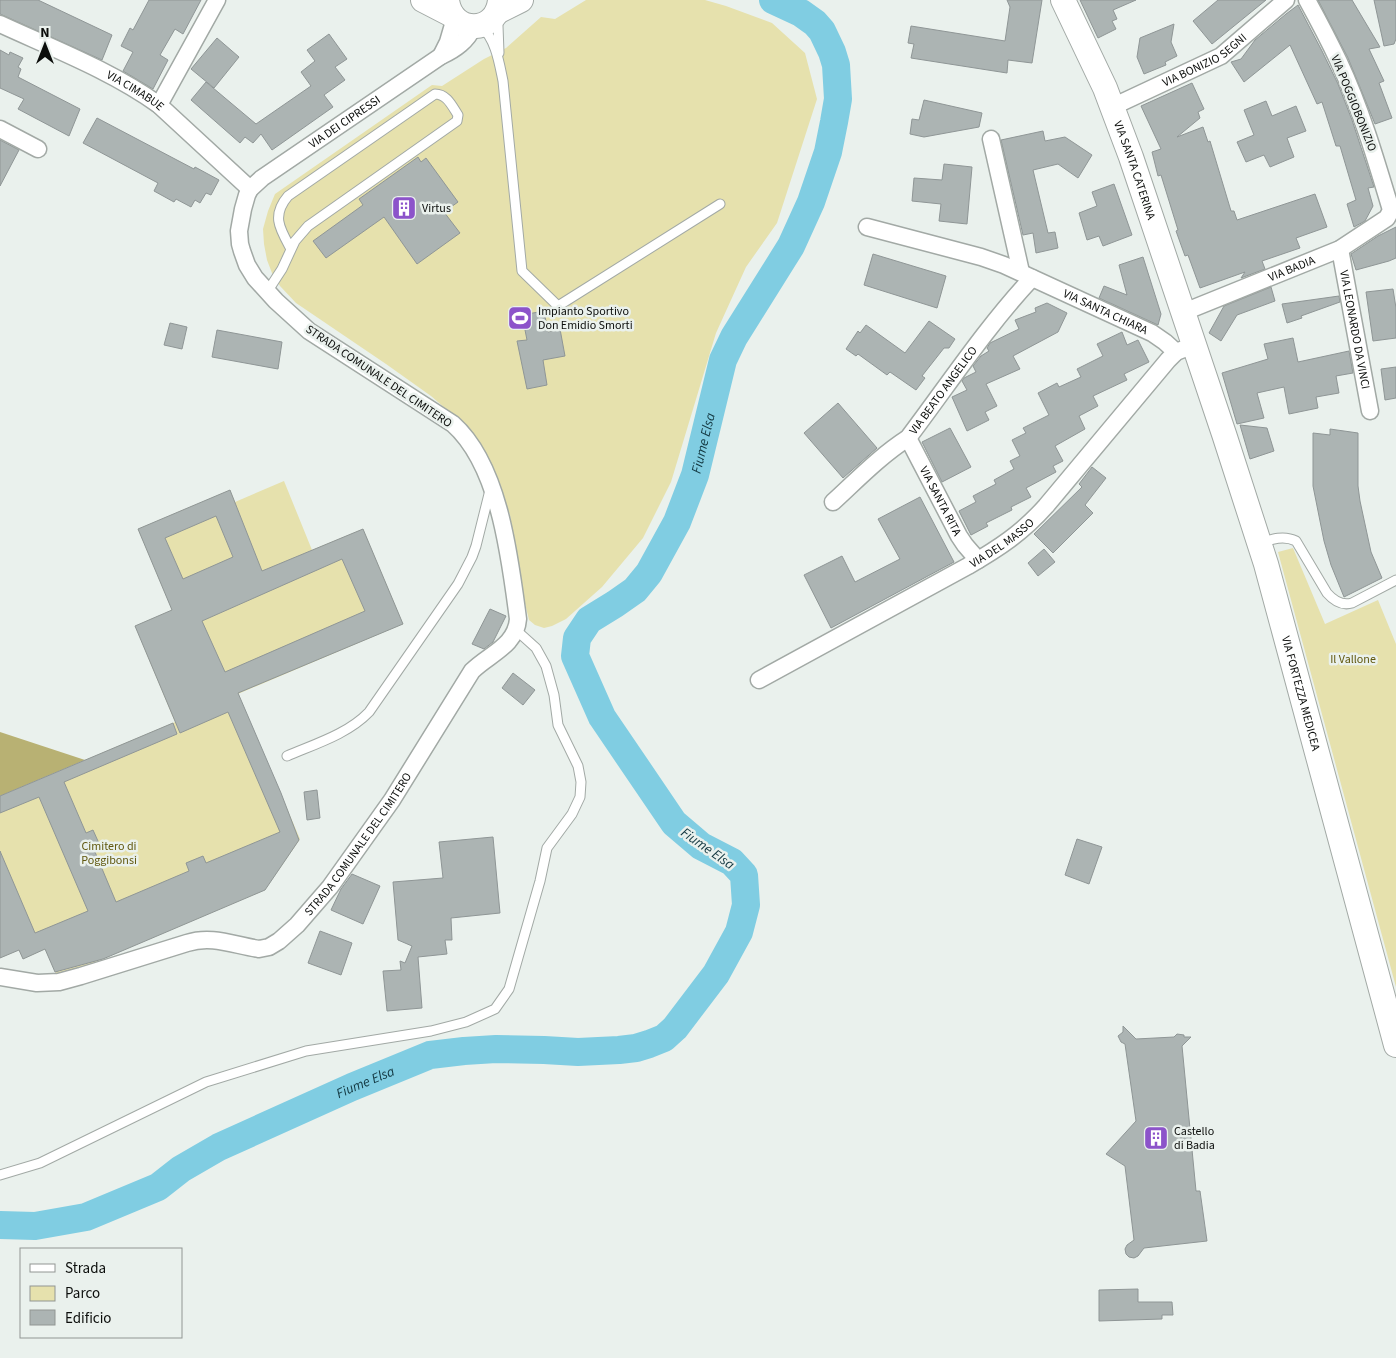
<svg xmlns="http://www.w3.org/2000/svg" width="1396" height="1358" viewBox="0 0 1396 1358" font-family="'Source Sans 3',sans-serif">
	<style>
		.green { fill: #e6e1ad }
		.forest { fill: #b8b173 }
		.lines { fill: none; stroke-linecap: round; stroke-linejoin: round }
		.river { stroke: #80cde2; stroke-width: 28 }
		.building { fill: #acb4b3; stroke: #8f9696; fill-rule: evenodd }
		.service-casing { stroke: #a2a9a5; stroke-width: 11 }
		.minor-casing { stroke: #a2a9a5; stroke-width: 19 }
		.secondary-casing { stroke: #a2a9a5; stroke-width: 26 }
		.service { stroke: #fff; stroke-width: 9 }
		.minor { stroke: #fff; stroke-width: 16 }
		.secondary { stroke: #fff; stroke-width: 24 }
		.labels { text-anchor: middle; stroke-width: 5; stroke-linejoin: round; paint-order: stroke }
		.street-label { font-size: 12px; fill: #0c0e0c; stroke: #eaf1ed }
		.poi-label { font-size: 12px; fill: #0c0e0c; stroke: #eaf1ed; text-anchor: start }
		.park-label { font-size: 12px; fill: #61580f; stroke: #eaf1ed }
		.water-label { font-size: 14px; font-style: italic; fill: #123740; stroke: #eaf1ed }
	</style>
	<rect width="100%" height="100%" fill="#eaf1ed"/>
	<!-- green -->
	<g class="green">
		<path d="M586,0H705L726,6L772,23L805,53L817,99L777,223L746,267L716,333L671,482L643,538L602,587L566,619L552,626L544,628L535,625L529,620L521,587L510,515L487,455L479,441L467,427L431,396L386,364L296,303L280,286L272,273L267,260L264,244L263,229L268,211L275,194L432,85L442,86L484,59L506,48L541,17L555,19Z"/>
		<path d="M284,481L312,550L363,529L403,624L238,694L300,839L265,890L58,978L45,949L23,959L19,950L0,958V796L175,722L135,626L172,610L138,529L230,490L235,502Z"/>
		<path d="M1293,548L1325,624L1378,600L1396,644V987L1278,552Z"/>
	</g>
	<!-- forest -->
	<path class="forest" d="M0,732L85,760L0,796Z"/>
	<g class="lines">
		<!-- river -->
		<path class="river" id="s1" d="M0,1225L35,1226L86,1217L158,1187L181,1169L219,1147L352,1087L430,1055L464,1051L496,1049L544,1050L578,1052L619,1050L636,1048L649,1044L664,1038L675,1028L716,974L739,932L746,905L744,875L732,862L701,846L674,823L602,717L575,656L577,638L589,620L615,604L635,590L649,573L677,522L695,475L723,360L734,337L791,246L811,202L828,152L834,122L838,99L836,65L832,52L822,31L815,23L801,13L773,0"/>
	</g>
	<!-- building -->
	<g class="building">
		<path d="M0,0H38L112,35L102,60L0,14Z"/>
		<path d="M149,0H201L183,34L175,29L160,55L168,60L153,89L123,71L133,52L121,46L130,28L133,30Z"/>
		<path d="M1007,0H1042L1032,63L1008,60L1007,73L911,58L914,44L908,43L911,26L1005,41L1010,7Z"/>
		<path d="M1080,0H1136L1113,10L1117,19L1112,21L1116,29L1098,38Z"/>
		<path d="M1218,0H1266L1212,44L1193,21Z"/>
		<path d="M1318,0H1352L1380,47L1369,49L1384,81L1379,83L1392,118L1375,124L1348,58Z"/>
		<path d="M1374,0H1396V39L1394,44L1384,46Z"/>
		<path d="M1298,5L1322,51L1338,84L1352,120L1374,187L1368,188L1373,206L1365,221L1354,227L1347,204L1356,200L1340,146H1336L1322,102L1317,104L1290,45L1244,82L1231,62L1241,59L1255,40L1286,14Z"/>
		<path d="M1174,24L1171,42L1177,56L1165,62L1166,65L1144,74L1137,57L1140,38Z"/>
		<path d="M329,34L347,59L335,67L345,80L324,95L333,107L272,150L261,134L253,143L245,137L240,143L191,100L206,82L256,124L311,86L301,72L315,61L307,50Z"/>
		<path d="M217,38L239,57L214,88L191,69Z"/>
		<path d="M0,50L9,55L10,52L23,58L18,67L21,69L18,77L80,109L69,136L18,109L24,99L0,88Z"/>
		<path d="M1192,83L1204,109L1198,112L1200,118L1177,137L1203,127L1208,142L1210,141L1231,211H1234L1237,220L1315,194L1327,227L1296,238L1300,248L1262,261L1265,269L1241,278L1245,272L1200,288L1188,255L1185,256L1176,231L1178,230L1161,175L1158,176L1152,152L1161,149L1141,106Z"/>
		<path d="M924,100L982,113L979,127L924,137L910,134L912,119L919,120Z"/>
		<path d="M1266,101L1272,116L1296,106L1306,131L1287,138L1294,157L1270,167L1264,155L1246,162L1237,142L1254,135L1244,110Z"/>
		<path d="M97,118L194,169L195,167L219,180L211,195L206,193L200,203L195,200L191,207L176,199L174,202L154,191L158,183L83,143Z"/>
		<path d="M1043,131L1045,141L1065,137L1092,155L1078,178L1058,164L1033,170L1048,233L1055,232L1058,248L1036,253L1033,233L1023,235L1001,140Z"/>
		<path d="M0,140L19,150L0,186Z"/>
		<path d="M418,157L421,162L426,158L458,202L444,212L460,233L417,264L384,217L326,258L313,241L363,205L359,199Z"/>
		<path d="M944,164L972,167L967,224L939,221L941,204L912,201L914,178L942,180Z"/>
		<path d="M1114,184L1132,235L1103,246L1099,236L1087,240L1079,213L1097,206L1092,192Z"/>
		<path d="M1396,227V258L1389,261L1356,270L1351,254L1378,236Z"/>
		<path d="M873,254L946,276L937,308L864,285Z"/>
		<path d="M1143,257L1161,314L1158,325L1099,298L1104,286L1127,295L1119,265Z"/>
		<path d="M1271,287L1275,301L1237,315L1221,341L1209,333L1224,306Z"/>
		<path d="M1393,289L1396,308V338L1373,341L1366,292Z"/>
		<path d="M1339,296L1340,302L1301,316L1302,318L1287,323L1282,304Z"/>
		<path d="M1047,303L1067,313L1058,332L1013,356L1020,369L986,384L997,406L985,412L989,420L967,431L952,397L967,390L962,381L964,378L976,372L973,366L981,356L989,351L987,348L990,343L1019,329L1015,320L1036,312L1035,308Z"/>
		<path d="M544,311L548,332L560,329L565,356L543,360L547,385L527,389L517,341L527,340L522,315Z"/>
		<path d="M929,321L955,339L949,348H944L922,376L925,378L916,390L890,372L887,375L858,354L856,356L846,349L858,331L860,333L866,325L905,353Z"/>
		<path d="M170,323L187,327L182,349L164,345Z"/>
		<path d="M217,330L282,342L278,369L212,357Z"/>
		<path d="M1122,332L1127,345L1138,340L1149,362L1124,374L1127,380L1093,396L1098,406L1079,416L1085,429L1055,446L1063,461L1053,466L1056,472L1026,488L1031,497L1011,507L1012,510L986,523L988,526L971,535L959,511L976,502L973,496L996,484L994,480L1014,469L1010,461L1020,456L1012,440L1026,433L1023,428L1049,415L1038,393L1057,383L1059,387L1081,377L1077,369L1103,356L1097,344Z"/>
		<path d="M1293,338L1298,362L1349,351L1353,373L1336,376L1339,393L1316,397L1318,408L1289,414L1284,387L1257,393L1264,418L1237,424L1222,373L1268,359L1264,344Z"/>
		<path d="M1396,367V398L1385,400L1381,369Z"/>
		<path d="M838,403L877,448L843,478L804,433Z"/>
		<path d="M1240,425L1267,428L1274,451L1250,459Z"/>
		<path d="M950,428L971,467L942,482L922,442Z"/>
		<path d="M1330,429L1358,433V486L1360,501L1371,552L1382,578L1344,597L1331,565L1324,541L1313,486V433L1330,435Z"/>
		<path d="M1092,467L1106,478L1085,505L1093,513L1053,553L1034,534L1082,487L1079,484Z"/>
		<path d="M230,490L262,571L363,529L403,624L238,693L281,793L299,840L265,890L103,959L55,972L45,949L23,959L19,950L0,958V851L35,933L88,911L39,797L0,813V796L173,723L177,734L64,782L86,833L93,830L102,850L95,852L116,902L189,871L186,863L203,856L206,863L280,832L228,712L180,733L135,626L172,610L138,529ZM216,516L233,557L183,579L165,538ZM342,559L365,611L225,672L202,621Z"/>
		<path d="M920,497L954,562L831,628L804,575L842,556L855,582L900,559L878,519Z"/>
		<path d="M1044,549L1055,562L1038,576L1028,563Z"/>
		<path d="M490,609L506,616L493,642L484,649L472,644Z"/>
		<path d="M513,673L535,690L523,705L502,688Z"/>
		<path d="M317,790L320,818L307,820L304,792Z"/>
		<path d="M493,837L500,913L451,918L452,940H445L447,954L418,957L422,1008L387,1011L383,971L401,970L400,961L405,963L412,946L398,940L393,882L443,878L439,842Z"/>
		<path d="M1077,839L1102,847L1089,884L1065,875Z"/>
		<path d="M352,874L380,886L363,924L331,910L341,889Z"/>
		<path d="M320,931L352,943L341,975L308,963Z"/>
		<path d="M1123,1026L1136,1039L1174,1037L1177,1034L1184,1035V1037H1191L1182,1046L1196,1191H1200L1207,1241L1144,1248L1138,1256L1134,1258L1129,1257L1126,1254L1125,1249L1127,1245L1134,1240L1125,1166L1106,1154L1136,1121L1125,1044L1121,1042L1118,1036L1123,1032Z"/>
		<path d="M1138,1289V1302H1172L1173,1315H1162V1319L1099,1321V1290Z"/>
	</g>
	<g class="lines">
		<defs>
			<g id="service">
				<path d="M495,19L498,26L499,53"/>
				<path d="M481,26C496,40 499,62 503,81L522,271L558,306L720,204"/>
				<path d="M267,292L282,269L295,241L308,226L457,121L458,115C452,106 447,94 435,94L288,196C271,216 280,229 291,249"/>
				<path d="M1260,543C1272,539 1284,535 1296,541L1327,593C1334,601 1342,606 1352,603L1396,580"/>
				<path d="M287,756C315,744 348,734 369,712L458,584L472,557L476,546L490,490"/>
				<path d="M0,1175L40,1163L206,1082L306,1051L431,1031L466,1022L495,1009L509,989L540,881L547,848L572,814L580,797L581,782L578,766L558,725L554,695L546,666L536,648L516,630"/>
			</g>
			<g id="minor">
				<path id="s2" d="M0,24C52,48 112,71 159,105L250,189"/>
				<path d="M441,56L448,42L455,18"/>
				<path d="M159,105L217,0"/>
				<path id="s3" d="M1112,107L1221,56L1286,0"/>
				<path d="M0,129L38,149"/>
				<path d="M991,139L1021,272"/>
				<path id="s4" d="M867,227L981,257L1004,265L1152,333L1165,342L1176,352"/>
				<path id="s5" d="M1340,249L1370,411"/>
				<path id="s6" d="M1184,312L1340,249L1387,218L1391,210C1376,160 1361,109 1339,62C1329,41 1318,20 1307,0"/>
				<path id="s7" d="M908,438L959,536L965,545L978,560"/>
				<path id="s8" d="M833,502C857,480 880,456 908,438C948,385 987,326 1032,278"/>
				<path id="s9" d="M759,680L968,566C999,548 1022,533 1046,506L1168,360L1176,352L1194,345"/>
				<path id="s10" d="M0,977L37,983L59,982L81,976L187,943C212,935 233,945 259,949L269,947L279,941L297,925L330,887L392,800L472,671C489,654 516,646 518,619C510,559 500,466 453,424L309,331L276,301L255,278L247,265L242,251L240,244L239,231L243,209L247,195L250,189L262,178L441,56C456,49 467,41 474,26"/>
			</g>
			<g id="secondary">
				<path d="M423,0L452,15"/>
				<path d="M447,0C451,35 497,35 500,0"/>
				<path id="s11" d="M1063,0L1105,88L1131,157L1224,434L1266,564L1396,1045"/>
				<path d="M497,12L521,0"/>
			</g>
		</defs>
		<!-- service casing -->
		<use href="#service" class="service-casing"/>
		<!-- minor casing -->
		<use href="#minor" class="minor-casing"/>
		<!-- secondary casing -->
		<use href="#secondary" class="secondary-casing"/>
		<!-- service -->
		<use href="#service" class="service"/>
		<!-- minor -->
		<use href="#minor" class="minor"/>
		<!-- secondary -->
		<use href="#secondary" class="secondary"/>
	</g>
	<!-- icons -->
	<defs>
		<symbol id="building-square" viewBox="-11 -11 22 22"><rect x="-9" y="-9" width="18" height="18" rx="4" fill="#8c53ca" stroke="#eaf1ed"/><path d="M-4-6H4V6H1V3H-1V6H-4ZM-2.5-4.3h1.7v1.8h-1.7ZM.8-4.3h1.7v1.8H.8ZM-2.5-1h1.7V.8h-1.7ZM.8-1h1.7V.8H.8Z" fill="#fff"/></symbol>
		<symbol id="stadium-square" viewBox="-11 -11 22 22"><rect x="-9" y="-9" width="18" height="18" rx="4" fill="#8c53ca" stroke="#eaf1ed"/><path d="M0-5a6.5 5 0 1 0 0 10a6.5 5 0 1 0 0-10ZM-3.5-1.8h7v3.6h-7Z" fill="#fff"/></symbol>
	</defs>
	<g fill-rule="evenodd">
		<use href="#building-square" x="390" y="194" width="28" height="28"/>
		<use href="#stadium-square" x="506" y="304" width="28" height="28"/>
		<use href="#building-square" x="1142" y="1124" width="28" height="28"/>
	</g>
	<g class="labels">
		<!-- street labels -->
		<g class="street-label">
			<text dy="4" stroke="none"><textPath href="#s3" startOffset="104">VIA BONIZIO SEGNI</textPath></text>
			<text dy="4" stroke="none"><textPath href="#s2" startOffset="151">VIA CIMABUE</textPath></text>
			<text transform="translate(1354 103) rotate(68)" y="4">VIA POGGIOBONIZIO</text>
			<text dy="4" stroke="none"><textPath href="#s10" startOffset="1360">VIA DEI CIPRESSI</textPath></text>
			<text dy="4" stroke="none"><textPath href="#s11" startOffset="185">VIA SANTA CATERINA</textPath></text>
			<text dy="4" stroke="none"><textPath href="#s6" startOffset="116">VIA BADIA</textPath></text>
			<text dy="4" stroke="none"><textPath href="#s4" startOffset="254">VIA SANTA CHIARA</textPath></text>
			<text dy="4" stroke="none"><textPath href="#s5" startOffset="82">VIA LEONARDO DA VINCI</textPath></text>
			<text transform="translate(379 376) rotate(34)" y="4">STRADA COMUNALE DEL CIMITERO</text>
			<text dy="4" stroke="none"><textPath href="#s8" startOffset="158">VIA BEATO ANGELICO</textPath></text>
			<text dy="4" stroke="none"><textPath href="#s7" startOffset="71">VIA SANTA RITA</textPath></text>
			<text dy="4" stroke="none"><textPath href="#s9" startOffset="279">VIA DEL MASSO</textPath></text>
			<text dy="4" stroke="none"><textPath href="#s11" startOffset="734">VIA FORTEZZA MEDICEA</textPath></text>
			<text dy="4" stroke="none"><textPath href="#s10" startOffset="414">STRADA COMUNALE DEL CIMITERO</textPath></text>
		</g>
		<!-- poi labels -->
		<g class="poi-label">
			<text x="422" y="212">Virtus</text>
			<text x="538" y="315">Impianto Sportivo<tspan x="538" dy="14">Don Emidio Smorti</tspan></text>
			<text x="1174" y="1135">Castello<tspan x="1174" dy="14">di Badia</tspan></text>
		</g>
		<!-- park labels -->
		<g class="park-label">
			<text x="1353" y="663">Il Vallone</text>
			<text x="109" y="850">Cimitero di<tspan x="109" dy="14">Poggibonsi</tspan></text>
		</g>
		<!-- water labels -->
		<g class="water-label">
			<text dy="5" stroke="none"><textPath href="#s1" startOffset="1434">Fiume Elsa</textPath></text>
			<text transform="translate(708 848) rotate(35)" y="5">Fiume Elsa</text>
			<text dy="5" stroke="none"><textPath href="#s1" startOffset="398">Fiume Elsa</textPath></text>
		</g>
	</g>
	<!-- legend -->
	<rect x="20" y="1248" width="162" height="90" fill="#eaf1ed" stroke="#919693"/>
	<rect x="30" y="1264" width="25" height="8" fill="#ffffff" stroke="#919693"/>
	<text x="65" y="1273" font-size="15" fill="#0c0e0c">Strada</text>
	<rect x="30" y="1286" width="25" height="15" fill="#e6e1ad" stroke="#919693"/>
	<text x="65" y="1298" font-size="15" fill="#0c0e0c">Parco</text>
	<rect x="30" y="1310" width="25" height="15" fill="#acb4b3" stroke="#919693"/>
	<text x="65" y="1323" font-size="15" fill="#0c0e0c">Edificio</text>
	<!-- north arrow -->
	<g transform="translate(45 45)" stroke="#eaf1ed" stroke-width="4" paint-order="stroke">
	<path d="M0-4L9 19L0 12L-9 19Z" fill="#0c0e0c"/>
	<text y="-8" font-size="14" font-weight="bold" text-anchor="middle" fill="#0c0e0c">N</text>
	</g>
</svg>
